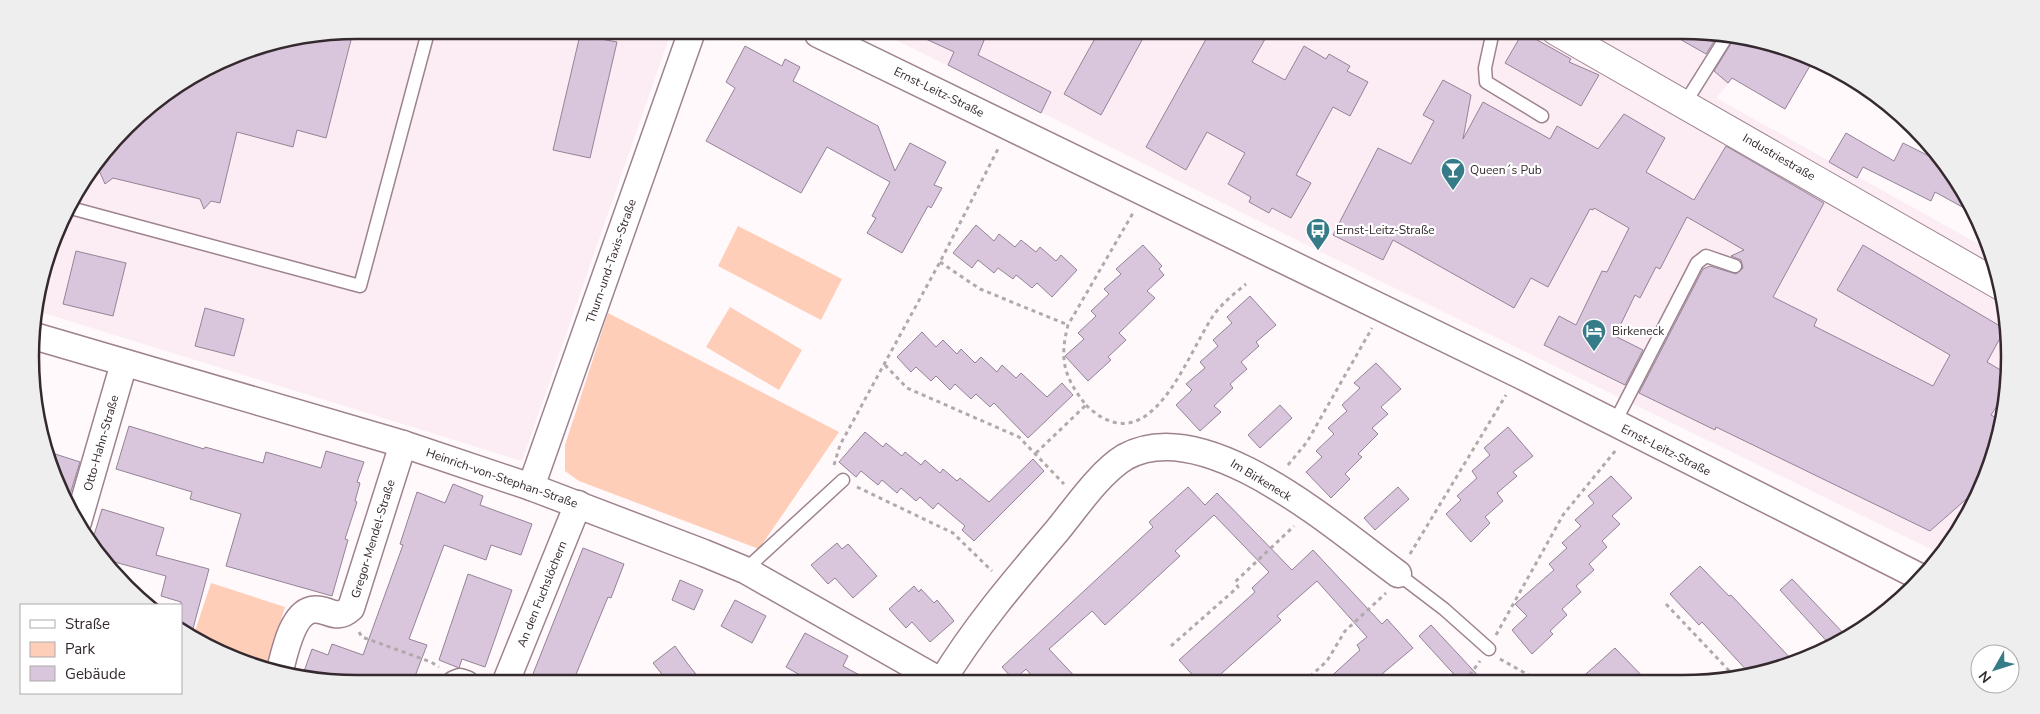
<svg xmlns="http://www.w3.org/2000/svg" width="2040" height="714" viewBox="0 0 2040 714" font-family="'Nunito Sans',sans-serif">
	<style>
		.built { fill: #fcecf3 }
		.green { fill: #feceb8 }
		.building { fill: #d9c6dc; stroke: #948397 }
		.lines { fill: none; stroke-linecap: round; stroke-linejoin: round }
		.lane-casing { stroke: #9e838f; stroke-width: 15 }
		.street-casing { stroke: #9e838f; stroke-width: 29 }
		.secondary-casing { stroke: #9e838f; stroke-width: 30 }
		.path { stroke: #b1a9ac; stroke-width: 3; stroke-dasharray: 4 4; stroke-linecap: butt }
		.lane { stroke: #fff; stroke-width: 12 }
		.street { stroke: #fff; stroke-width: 26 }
		.secondary { stroke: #fff; stroke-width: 28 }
		.labels { text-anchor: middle; stroke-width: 4.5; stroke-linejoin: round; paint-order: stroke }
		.street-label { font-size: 12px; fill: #34292e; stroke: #fff }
		.poi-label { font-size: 12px; fill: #34292e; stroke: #fff; text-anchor: start }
		.rim { fill: none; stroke: #34292e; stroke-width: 2.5 }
	</style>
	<rect width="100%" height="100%" fill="#fff9fb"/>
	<!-- built -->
	<g class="built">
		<path d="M1683,30L1764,41L1716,98L1993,252L2007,314L2009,378L1999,441L1966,521L1939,553L1327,255L884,34Z"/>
		<path d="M670,35L522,461L34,310L64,212L141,111L232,55L293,36Z"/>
	</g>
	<!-- green -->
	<g class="green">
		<path d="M738,226L842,279L821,320L718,266Z"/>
		<path d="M730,307L802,350L779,390L706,347Z"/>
		<path d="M608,313L839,432L759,549L579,481L565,471V445Z"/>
		<path d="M211,583L285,607L265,670L193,637Z"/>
	</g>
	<!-- building -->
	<g class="building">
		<path d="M1664,30H1683L1718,35L1706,54Z"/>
		<path d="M1128,32L1142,40L1101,115L1064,94L1098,33Z"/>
		<path d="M1210,32H1269L1252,62L1285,80L1304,46L1326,59L1329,54L1350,66L1347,71L1368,82L1350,116L1333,107L1296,175L1311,183L1291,218L1272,208L1269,213L1249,202L1251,197L1228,184L1245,153L1207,132L1186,170L1146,147Z"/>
		<path d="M1523,32L1571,59L1569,62L1599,75L1581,106L1505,63Z"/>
		<path d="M913,33H987L978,55L1051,92L1041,113L948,65L954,52Z"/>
		<path d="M580,35L617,42L590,158L553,150Z"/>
		<path d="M293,36H352L326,138L297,130L293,147L237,132L220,203L211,201L204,209L200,199L113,178L105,184L98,168L141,111L232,55Z"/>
		<path d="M1735,37L1767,41L1811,64L1785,109L1732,78L1728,83L1714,71Z"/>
		<path d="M745,46L782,66L785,59L800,67L793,81L878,126L895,171L910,143L946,162L934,185L942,188L931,208L928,206L902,253L867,233L876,218L872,216L890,182L827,147L801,193L706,141L735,88L726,82Z"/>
		<path d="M1443,80L1471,95L1463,139L1483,102L1550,139L1557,126L1598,149L1624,114L1665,138L1646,172L1694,200L1726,146L1824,203L1773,297L1817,319L1814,326L1933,386L1950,355L1837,290L1863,245L2005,329L1987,362L2009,375V378L2007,391L1991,415L2002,421L1999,441L1980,487L1930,531L1716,427L1715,430L1639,393L1703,269L1710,266L1736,274L1743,268L1741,260L1731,256L1744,250L1687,217L1660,269L1656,267L1640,298L1635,295L1615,336L1643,350L1625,385L1544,345L1559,316L1576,325L1602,271L1607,272L1629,228L1594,208L1593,210L1590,209L1548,287L1531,278L1514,308L1393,240L1383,260L1333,235L1378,148L1411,164L1434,121L1423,115Z"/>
		<path d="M1846,133L1894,161L1903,143L1945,164L1966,193L1975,214L1935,192L1931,201L1863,167L1857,178L1829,162Z"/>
		<path d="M976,225L994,241L999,234L1015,247L1021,240L1036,252L1040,247L1056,261L1061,255L1077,270L1052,297L1037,283L1032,288L1016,275L1013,279L998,268L994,273L978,260L972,268L953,253Z"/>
		<path d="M1143,245L1162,266L1159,269L1164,275L1147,291L1155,298L1119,333L1126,340L1108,357L1111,360L1088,381L1065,356L1084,339L1078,333L1096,316L1091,311L1109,294L1104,289L1121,274L1116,269Z"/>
		<path d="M76,251L126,263L113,316L63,304Z"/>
		<path d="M1250,296L1276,325L1256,342L1259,346L1241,362L1247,369L1230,384L1233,388L1214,406L1221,412L1200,431L1176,405L1192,390L1186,384L1205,368L1200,362L1218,346L1213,340L1232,323L1227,317Z"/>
		<path d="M205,308L244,319L234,356L195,346Z"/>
		<path d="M922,332L936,347L943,340L957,354L961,349L975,363L981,357L997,372L1002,365L1016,378L1021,373L1047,397L1062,383L1073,395L1028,438L994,403L990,407L976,394L971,399L955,384L950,390L936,376L931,381L916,367L911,372L897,357Z"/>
		<path d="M1376,363L1401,389L1381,407L1388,414L1372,428L1378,434L1358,454L1362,457L1345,474L1350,479L1331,498L1306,472L1322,457L1316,451L1334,434L1328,428L1347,411L1342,405L1360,388L1354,383Z"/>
		<path d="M1280,405L1292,418L1260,448L1248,435Z"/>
		<path d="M129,426L204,449L205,447L263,463L266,452L321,468L326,451L364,462L357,482L360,483L355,501L357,502L345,539L348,540L332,596L226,566L241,514L190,499L192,492L116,469Z"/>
		<path d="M1508,427L1533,456L1513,472L1517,476L1497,493L1503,501L1485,517L1490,523L1471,542L1446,514L1461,500L1457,496L1477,478L1472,471L1490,455L1484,448Z"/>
		<path d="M865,432L883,447L886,443L902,456L905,452L921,465L925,460L940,473L943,469L957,481L960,478L989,502L1033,459L1044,471L974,541L962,530L965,526L938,503L933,509L920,497L916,501L901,488L897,493L882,480L878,485L861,471L856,477L839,462Z"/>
		<path d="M46,451L80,462L68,501L49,460Z"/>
		<path d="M1611,476L1632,498L1612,516L1620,524L1602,541L1607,547L1589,564L1594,570L1576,586L1581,592L1562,609L1567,615L1550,631L1553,634L1532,654L1512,630L1527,616L1515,604L1554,570L1549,564L1567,548L1562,543L1581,526L1575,520L1594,503L1588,496Z"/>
		<path d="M453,484L483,496L480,505L532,524L521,555L491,545L486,560L444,545L409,639L427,645L412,684H357L302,677L312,649L328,655L332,644L363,655L403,545L400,544L417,492L445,503Z"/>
		<path d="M1188,487L1205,505L1217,493L1292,570L1313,550L1382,624L1387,619L1413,648L1382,674L1388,682H1325L1360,650L1357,645L1367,637L1317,581L1277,616L1281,620L1212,682H1199L1179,660L1255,592L1252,588L1269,572L1214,515L1175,551L1180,556L1105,625L1092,611L1049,649L1080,682L1038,683L1026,669L1014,680L1002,667L1153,527L1149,522Z"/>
		<path d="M1398,487L1409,499L1375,530L1364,518Z"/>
		<path d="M102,509L164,528L156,555L209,569L191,636L181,632V602L161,596L166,576L107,560L91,545Z"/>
		<path d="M837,543L842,549L848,544L877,576L853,598L835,578L828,584L811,565Z"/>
		<path d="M583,548L624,564L611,598L608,597L572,684H529Z"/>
		<path d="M1700,566L1729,596L1731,595L1793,661L1750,674L1702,622L1699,625L1670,594Z"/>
		<path d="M468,574L512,590L485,667L462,659L459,668L439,660Z"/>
		<path d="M1792,579L1847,637L1832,647L1780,590Z"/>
		<path d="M680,580L703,590L694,610L672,600Z"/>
		<path d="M914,586L919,592L921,589L934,603L937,600L954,621L930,642L912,622L906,628L889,609Z"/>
		<path d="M735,600L766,616L752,643L721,626Z"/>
		<path d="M1431,625L1484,682H1461L1419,636Z"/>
		<path d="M805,633L848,656L843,666L874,683H814L786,667Z"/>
		<path d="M675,646L687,663L703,683H669L653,663Z"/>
		<path d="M1615,648L1647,681H1578Z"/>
	</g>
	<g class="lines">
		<defs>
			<g id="lane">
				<path d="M1493,31L1485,68L1486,82L1542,116"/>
				<path d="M1685,103L1727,36"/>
				<path d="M67,207L360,286L427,36"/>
				<path d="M1614,424L1697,263L1706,256L1735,266"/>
				<path d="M745,570L843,480"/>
				<path d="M1398,574L1444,609L1489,649"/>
			</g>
			<g id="street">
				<path d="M818,34L1518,374L1920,577"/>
				<path d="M34,336L403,444L531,487L704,553L745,570L944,683"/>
				<path d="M531,487L691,34"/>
				<path d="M78,522L124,363"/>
				<path d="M279,674C284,656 291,615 311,610C327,606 335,623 351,608L403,444"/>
				<path d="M941,683C974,628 1015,580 1056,532C1075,509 1100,472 1125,457C1205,412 1336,529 1398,574"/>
				<path d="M455,684L460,682L466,684"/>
				<path d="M505,684L578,504"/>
			</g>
			<path id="secondary" d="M1556,31L2001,286"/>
		</defs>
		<!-- lane casing -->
		<use href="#lane" class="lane-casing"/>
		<!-- street casing -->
		<use href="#street" class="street-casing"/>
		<!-- secondary casing -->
		<use href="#secondary" class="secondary-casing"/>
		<!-- path -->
		<g class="path">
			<path d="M940,262L980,289L1068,325"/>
			<path d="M885,365L907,388L1019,437L1064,484"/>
			<path d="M1086,405C1150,467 1186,356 1213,316C1222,303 1234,294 1246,284"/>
			<path d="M1036,453L1086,405C1064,377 1059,360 1068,325L1133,213"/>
			<path d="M834,465L840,445L940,262L999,147"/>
			<path d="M1288,465L1307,442L1372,328"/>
			<path d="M857,487L953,533L992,571"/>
			<path d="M1410,554L1506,395"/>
			<path d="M1666,604L1736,678"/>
			<path d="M359,632L362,637L431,662L439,667"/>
			<path d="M1496,635L1563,515L1616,450"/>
			<path d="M1171,646L1238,587L1235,582L1294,526"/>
			<path d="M1500,659L1541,682"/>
			<path d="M1304,682L1327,661L1345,631L1386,593"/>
			<path d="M1465,682L1480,661"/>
		</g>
		<!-- lane -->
		<use href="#lane" class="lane"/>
		<!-- street -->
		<use href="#street" class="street"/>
		<!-- secondary -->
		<use href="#secondary" class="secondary"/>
	</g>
	<!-- icons -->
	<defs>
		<symbol id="bar-pin" viewBox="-11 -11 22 30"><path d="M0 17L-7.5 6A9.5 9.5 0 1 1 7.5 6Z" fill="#367c88" stroke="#fff"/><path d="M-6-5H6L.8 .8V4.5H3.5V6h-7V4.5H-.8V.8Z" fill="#fff"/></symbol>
		<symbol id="bus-pin" viewBox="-11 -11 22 30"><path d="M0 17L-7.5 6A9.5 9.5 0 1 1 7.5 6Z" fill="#367c88" stroke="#fff"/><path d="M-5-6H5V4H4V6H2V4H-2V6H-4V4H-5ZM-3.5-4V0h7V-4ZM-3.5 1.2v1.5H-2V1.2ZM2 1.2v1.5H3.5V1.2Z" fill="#fff"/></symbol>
		<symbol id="hotel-pin" viewBox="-11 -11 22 30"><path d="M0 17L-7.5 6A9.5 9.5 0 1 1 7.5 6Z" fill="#367c88" stroke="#fff"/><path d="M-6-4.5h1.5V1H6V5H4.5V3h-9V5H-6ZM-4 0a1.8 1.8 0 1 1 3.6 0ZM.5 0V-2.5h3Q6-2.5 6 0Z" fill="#fff"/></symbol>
	</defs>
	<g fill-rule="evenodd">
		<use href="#bar-pin" x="1439" y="156" width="28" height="38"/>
		<use href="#bus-pin" x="1304" y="216" width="28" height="38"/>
		<use href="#hotel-pin" x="1580" y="317" width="28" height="38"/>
	</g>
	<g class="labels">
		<!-- street labels -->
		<g class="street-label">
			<text transform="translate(939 92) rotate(26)" y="4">Ernst-Leitz-Straße</text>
			<text transform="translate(1779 157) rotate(30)" y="4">Industriestraße</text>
			<text transform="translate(611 261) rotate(-71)" y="4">Thurn-und-Taxis-Straße</text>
			<text transform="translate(101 443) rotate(-74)" y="4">Otto-Hahn-Straße</text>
			<text transform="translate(1666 450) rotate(27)" y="4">Ernst-Leitz-Straße</text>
			<text transform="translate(502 478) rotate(19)" y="4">Heinrich-von-Stephan-Straße</text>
			<text transform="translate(1261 480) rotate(31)" y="4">Im Birkeneck</text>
			<text transform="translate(373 539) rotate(-73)" y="4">Gregor-Mendel-Straße</text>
			<text transform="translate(542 594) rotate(-68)" y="4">An den Fuchslöchern</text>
		</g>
		<!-- poi labels -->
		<g class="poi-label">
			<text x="1470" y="174">Queen´s Pub</text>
			<text x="1336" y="234">Ernst-Leitz-Straße</text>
			<text x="1612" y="335">Birkeneck</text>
		</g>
	</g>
	<!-- crop -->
	<path d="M0 0H2040V714H0ZM357 39H1683A318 318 0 0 1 2001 357V357A318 318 0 0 1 1683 675H357A318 318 0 0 1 39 357V357A318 318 0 0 1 357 39Z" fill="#efeeee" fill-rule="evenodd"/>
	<path class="rim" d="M357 39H1683A318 318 0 0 1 2001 357V357A318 318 0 0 1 1683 675H357A318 318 0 0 1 39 357V357A318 318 0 0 1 357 39Z"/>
	<!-- legend -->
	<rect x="20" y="604" width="162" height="90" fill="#ffffff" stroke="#aea9ab"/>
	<rect x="30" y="620" width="25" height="8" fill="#ffffff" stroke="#aea9ab"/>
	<text x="65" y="629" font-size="15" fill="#34292e">Straße</text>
	<rect x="30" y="642" width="25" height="15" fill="#feceb8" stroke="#aea9ab"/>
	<text x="65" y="654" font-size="15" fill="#34292e">Park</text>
	<rect x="30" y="666" width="25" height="15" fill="#d9c6dc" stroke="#aea9ab"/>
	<text x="65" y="679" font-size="15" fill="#34292e">Gebäude</text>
	<!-- north arrow -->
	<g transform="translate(1995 669) rotate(231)"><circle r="24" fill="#ffffff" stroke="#aea9ab"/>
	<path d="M0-4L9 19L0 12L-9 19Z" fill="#367c88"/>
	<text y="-8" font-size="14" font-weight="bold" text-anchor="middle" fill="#34292e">N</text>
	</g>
</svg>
